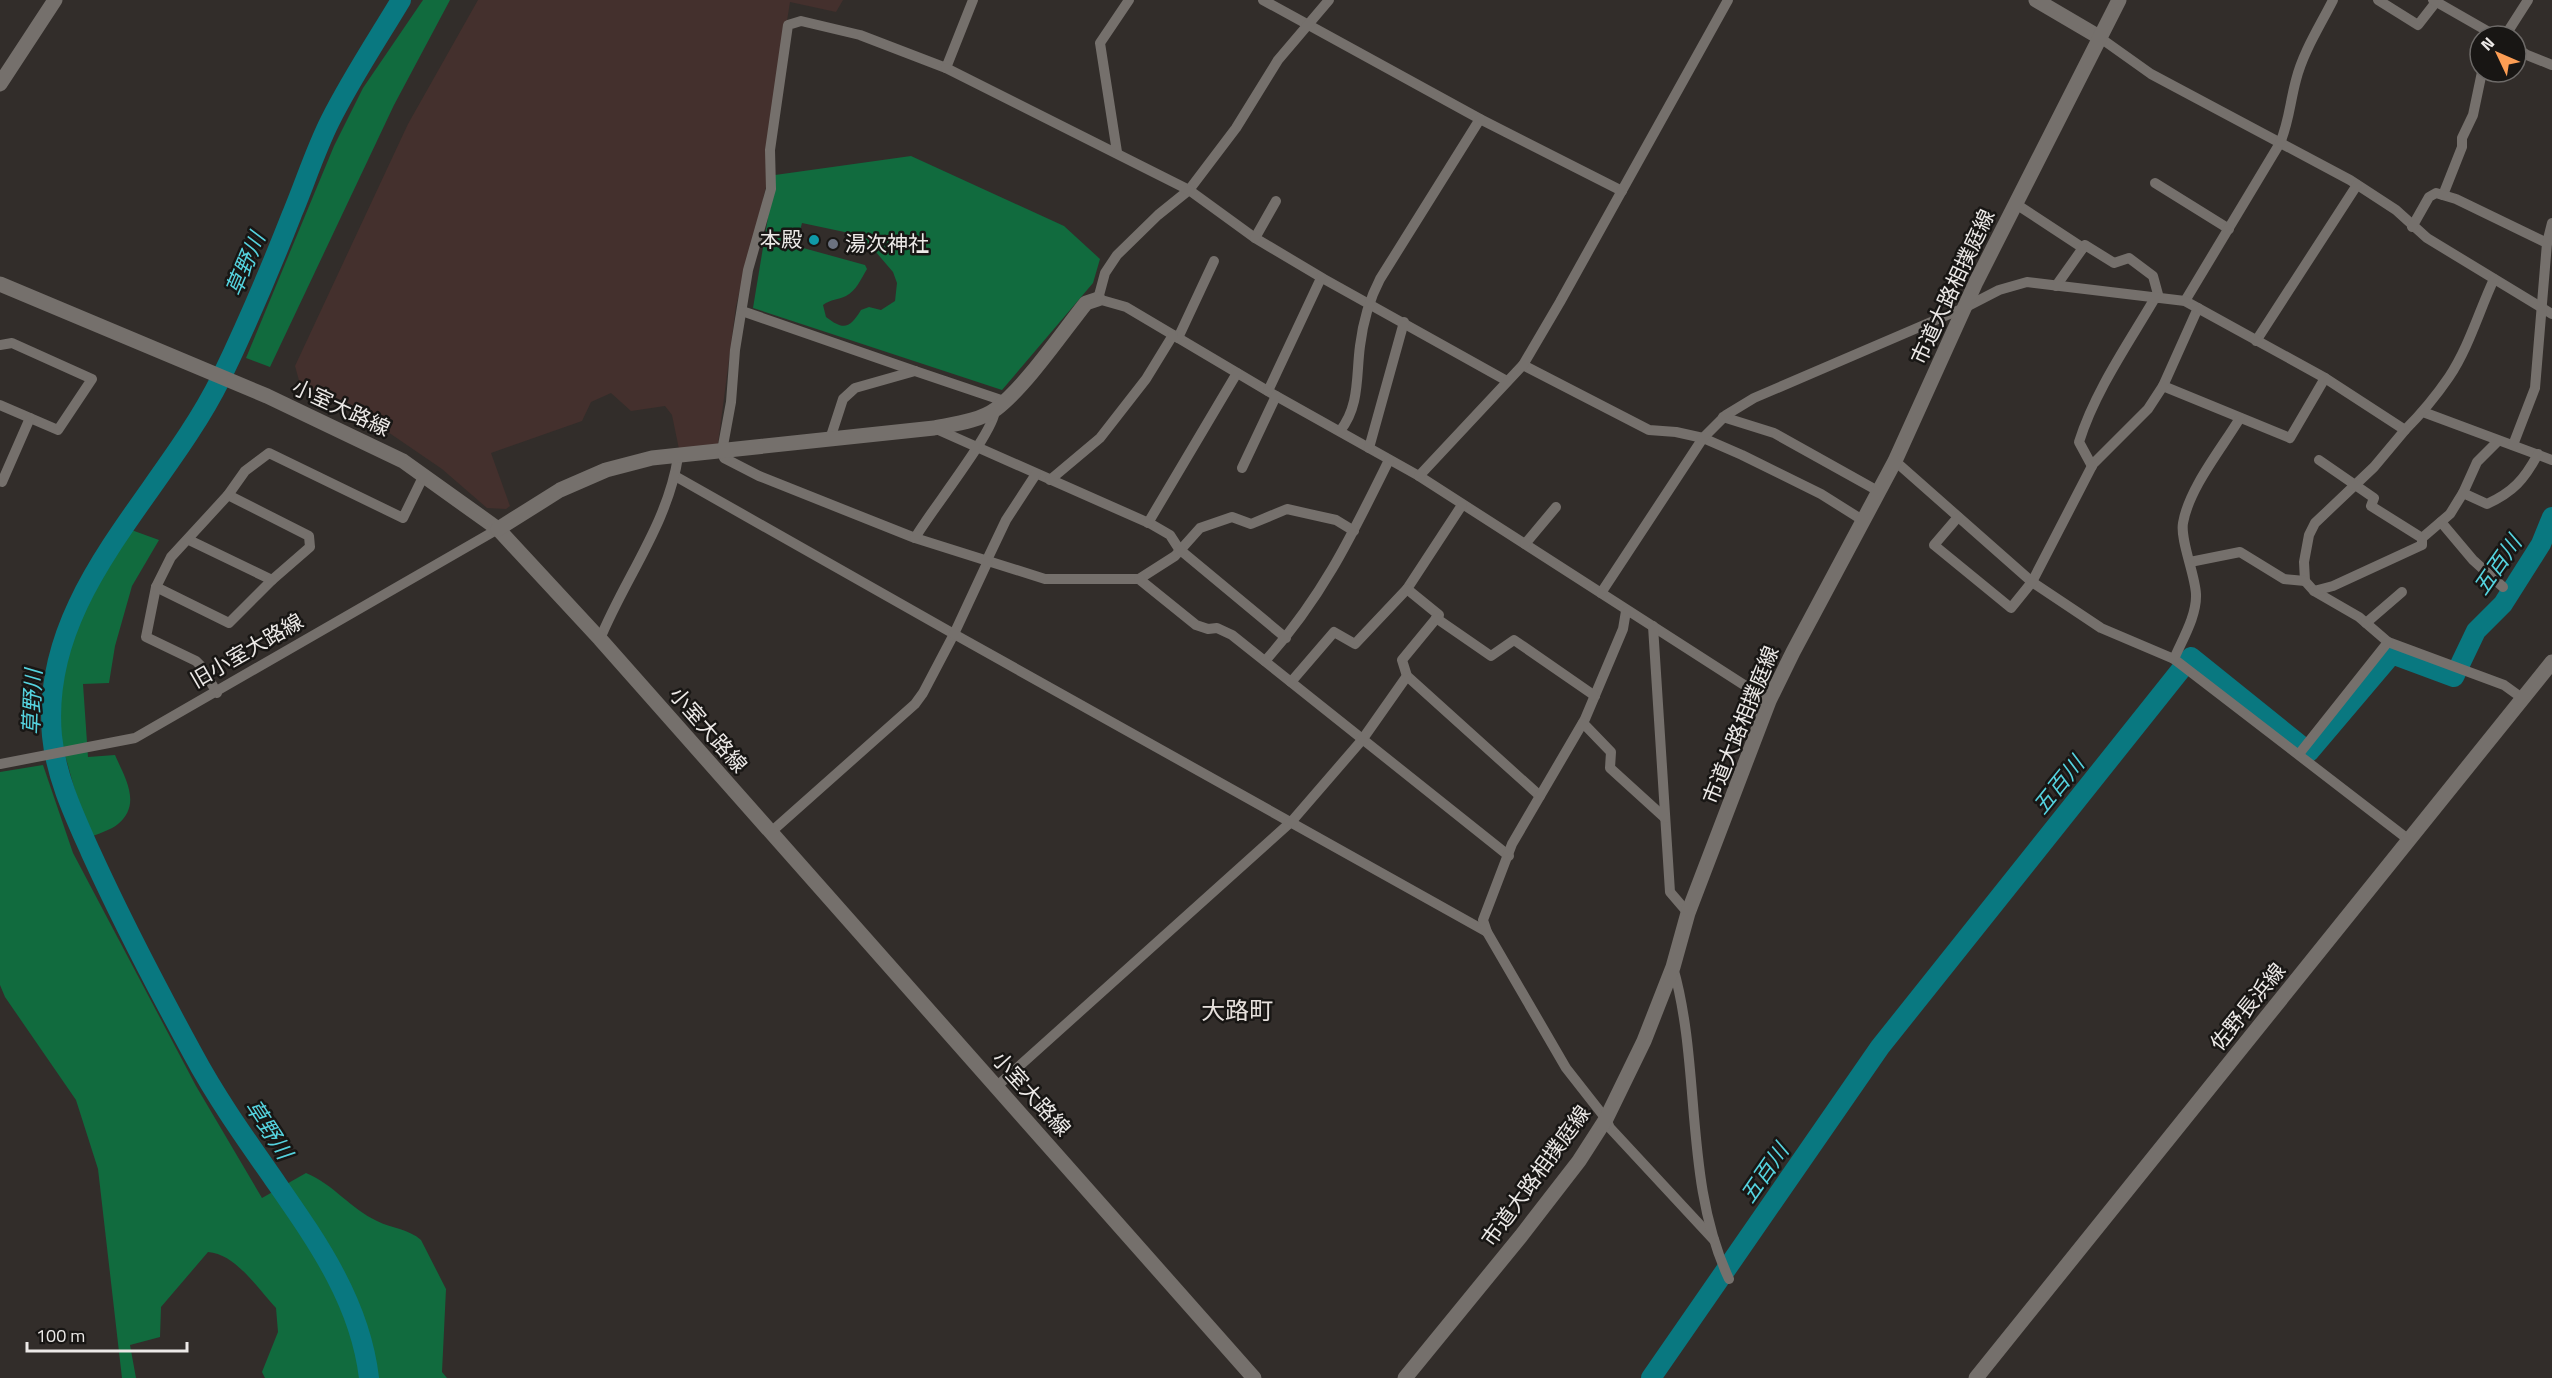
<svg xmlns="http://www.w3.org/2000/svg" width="2552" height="1378" viewBox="0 0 2552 1378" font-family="'Titillium Web','Noto Sans JP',sans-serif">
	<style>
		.industrial { fill: #44302d }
		.forest { fill: #116b3e; fill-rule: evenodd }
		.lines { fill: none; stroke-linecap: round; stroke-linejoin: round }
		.river { stroke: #097880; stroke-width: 20 }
		.street { stroke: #75706c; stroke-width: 10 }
		.secondary { stroke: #75706c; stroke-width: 15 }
		.culture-dot { fill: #0f9aa8; stroke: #181614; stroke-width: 2 }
		.worship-dot { fill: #6b7280; stroke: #181614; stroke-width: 2 }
		.labels { text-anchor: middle; stroke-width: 5; stroke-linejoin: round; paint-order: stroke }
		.poi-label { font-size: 21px; fill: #ece9e7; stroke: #181614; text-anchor: end }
		.street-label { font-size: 21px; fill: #ece9e7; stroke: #181614 }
		.water-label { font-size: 22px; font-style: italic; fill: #55d3df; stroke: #181614 }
		.quarter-label { font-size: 24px; fill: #e6e0dc; stroke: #181614 }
	</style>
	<rect width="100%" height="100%" fill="#322d2a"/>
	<!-- industrial -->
	<path class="industrial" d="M478,0H843L836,12L790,2L766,154V187L736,306L718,444L679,449L672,415L665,406L631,411L611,393L591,402L582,421L491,453L510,506L506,509L487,508L442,469L366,417L300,384L295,366L408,124Z"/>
	<!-- forest -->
	<g class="forest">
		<path d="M423,0H450L394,105L270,367L246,358L334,146L363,88Z"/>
		<path d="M911,156L1064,226L1100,259L1093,283L1002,390L753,308L775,175ZM802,223L854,234L875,251L893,272L897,283L895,301L881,310L869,307L861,310C850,328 844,331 826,317L823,305C831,299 838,300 846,296C856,291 861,279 867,269L865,265L796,246Z"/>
		<path d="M126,528L159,540L132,586L115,646L109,683L83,684L88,757L115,755C125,778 142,804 118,824C111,830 97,834 88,838L59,733L60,665L83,605Z"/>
		<path d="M43,765L73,853L196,1086L262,1198L306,1173C333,1184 351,1209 377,1221C391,1228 409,1229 421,1240L446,1289L442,1372L447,1378H265L262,1372L278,1332L276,1308C258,1289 236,1254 208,1252L161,1307L160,1337L130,1345L136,1378H122L98,1169L76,1100L5,997L0,985V772Z"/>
	</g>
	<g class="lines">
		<!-- river -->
		<g class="river">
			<path d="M369,1378C360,1301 316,1240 273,1178C245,1138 216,1097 193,1054C157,988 122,921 91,853C74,815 56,777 52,736C39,594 163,496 221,378C247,324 270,270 292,214C305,183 315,151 330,121C351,79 377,40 401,0"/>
			<path d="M1651,1378L1880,1047L2191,657L2309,752L2392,654L2454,677L2476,631L2503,604L2541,544L2552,517"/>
		</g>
		<!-- street -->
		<g class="street">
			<path d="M973,0L946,68L860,35L801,21L788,25L770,150L771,189L748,270L735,350L731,402L722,451L724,458L759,476L915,538L1045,579H1139L1175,556L1200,528L1232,517L1251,524L1287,509L1336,520L1354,531"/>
			<path d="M1263,0L1480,119L1622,191"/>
			<path d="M1329,0L1278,60L1236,128L1189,190L1158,215L1117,255L1105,273L1098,299L1126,307L1271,393L1419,476L1769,701"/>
			<path d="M2378,0L2418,25L2436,2"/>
			<path d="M2433,0L2496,36"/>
			<path d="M2505,36L2528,0"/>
			<path d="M2099,37L2151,74L2350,180L2396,210L2427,238L2552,314"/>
			<path d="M2516,48L2527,55L2552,65"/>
			<path d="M946,68L1189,190L1255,238L1324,279L1507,381"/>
			<path d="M1117,152L1100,43L1129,0"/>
			<path d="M2155,183L2229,229"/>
			<path d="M2443,195L2462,147V138L2473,115L2482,72"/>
			<path d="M2016,204L2083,248"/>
			<path d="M2412,227L2429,197L2436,193L2456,199L2547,243"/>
			<path d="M1255,238L1276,201"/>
			<path d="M2056,286L2085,245L2114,263L2129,258L2153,276L2159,298"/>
			<path d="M2185,301L2280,143C2289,122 2290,102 2296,80C2303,52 2320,26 2333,0"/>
			<path d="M742,311L915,371"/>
			<path d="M1178,338L1214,261"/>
			<path d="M2256,341L2357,185"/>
			<path d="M0,345L12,343L92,379L58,430L0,405"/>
			<path d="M1523,365L1649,430L1676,432L1703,438L1742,455L1821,494L1864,521"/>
			<path d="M2163,386L2290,438L2325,378"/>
			<path d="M1268,391L1321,278"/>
			<path d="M2423,412L2552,460"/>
			<path d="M1723,417L1774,433L1878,491"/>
			<path d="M934,428L1151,524L1170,535L1179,549L1286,638"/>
			<path d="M2405,430L2374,467L2315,523L2309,535L2304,562L2305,581L2314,591L2359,617L2388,642L2504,685L2522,698"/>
			<path d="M1340,431C1360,406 1356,376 1360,346C1363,322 1369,300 1380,279L1480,119"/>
			<path d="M830,439L843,399L855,388L915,371L1004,401"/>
			<path d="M2513,445L2535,388L2547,243L2552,223"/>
			<path d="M1369,448L1404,322"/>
			<path d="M2319,460L2374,498L2371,506L2422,538"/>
			<path d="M1895,461L2032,582L2101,628L2174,659L2409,840"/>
			<path d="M2092,466L2079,442C2095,391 2128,344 2155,298"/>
			<path d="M1242,468L1276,396"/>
			<path d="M675,476L954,634L923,693L915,704L771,832"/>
			<path d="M1419,476L1523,365L1560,302L1728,0"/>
			<path d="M1050,480L1100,438L1146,379L1173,335"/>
			<path d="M0,481L2,482L30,418"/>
			<path d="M2463,493L2487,504C2513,492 2524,480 2538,454"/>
			<path d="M1462,505L1407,589L1439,615L1402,660L1407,676L1540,796"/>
			<path d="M1958,517L1934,545L2011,608L2032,582L2093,464L2148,409L2163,386L2198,308"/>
			<path d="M2441,522L2473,560L2503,587"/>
			<path d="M1148,523L1237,373"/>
			<path d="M915,538C929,513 995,431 995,410"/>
			<path d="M189,540L272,580"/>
			<path d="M1525,544L1556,507"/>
			<path d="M988,561L954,634L1487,932"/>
			<path d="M986,562L1006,520L1036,474"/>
			<path d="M2190,562L2240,552L2284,579L2305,581"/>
			<path d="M1139,579L1196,625L1208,629L1217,628L1232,635L1509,856"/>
			<path d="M156,587L229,623L272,580L310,547L309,536L228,495"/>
			<path d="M2314,591L2333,586L2422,545V538L2450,514L2463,493L2477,462L2498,441"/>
			<path d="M1601,593L1703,438L1726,415L1754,398L1966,307L1999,290L2027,282L2185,301L2325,378L2405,430C2421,414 2436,396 2449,377C2469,347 2479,311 2494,279"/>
			<path d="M1626,611L1623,629L1585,719L1512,844L1483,920L1487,932L1566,1068L1606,1119L1610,1128L1714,1240"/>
			<path d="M1436,618L1491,656L1514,640L1595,696"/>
			<path d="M2366,623L2402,592"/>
			<path d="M1653,626L1670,892L1688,913"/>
			<path d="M600,639C625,578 668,523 678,457"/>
			<path d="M2174,659C2182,640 2197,616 2196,594C2195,574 2180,540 2183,523C2189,488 2222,448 2240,418"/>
			<path d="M1265,661C1322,598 1352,535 1389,460"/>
			<path d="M1291,682L1334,632L1355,644L1407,589"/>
			<path d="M217,693L202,667L196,661L146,637L156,587L171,557L228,495L245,471L269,453L403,518L424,475"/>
			<path d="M1583,723L1611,752L1610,768L1665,818"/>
			<path d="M2299,754L2388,642"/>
			<path d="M0,764L135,738L498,529"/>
			<path d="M1673,967C1702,1069 1683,1181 1729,1279"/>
			<path d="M996,1087L1292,821L1362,740L1407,676"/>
		</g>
		<!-- secondary -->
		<g class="secondary">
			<path d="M2036,0L2099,37"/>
			<path d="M0,84L55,0"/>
			<path d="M0,284L267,396L403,461L498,529L600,639L1254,1378"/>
			<path d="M498,529L560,490L606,470L652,458L934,428C954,424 980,421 996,409C1026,386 1062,333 1086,303L1098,299"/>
			<path d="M1405,1378L1521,1236L1579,1161L1606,1119L1644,1041L1673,967L1688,913L1769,701L1793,652L1895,461L1976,282L2119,0"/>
			<path d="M1976,1378L2552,662"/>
		</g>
	</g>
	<!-- markers -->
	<circle class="culture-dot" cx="814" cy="240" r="6"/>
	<circle class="worship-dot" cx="833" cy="244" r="6"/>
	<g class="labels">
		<!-- poi labels -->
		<g class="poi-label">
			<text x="802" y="247">本殿</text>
			<text x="845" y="251" text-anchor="start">湯次神社</text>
		</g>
		<!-- street labels -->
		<g class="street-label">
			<text transform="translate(1953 287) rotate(-65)" y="7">市道大路相撲庭線</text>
			<text transform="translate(341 408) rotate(25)" y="7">小室大路線</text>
			<text transform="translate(247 651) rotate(-30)" y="7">旧小室大路線</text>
			<text transform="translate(1741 725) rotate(-68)" y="7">市道大路相撲庭線</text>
			<text transform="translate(708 730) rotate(49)" y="7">小室大路線</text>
			<text transform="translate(2248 1007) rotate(-51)" y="7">佐野長浜線</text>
			<text transform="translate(1031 1094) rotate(48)" y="7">小室大路線</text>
			<text transform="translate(1536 1176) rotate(-54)" y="7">市道大路相撲庭線</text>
		</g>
		<!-- water labels -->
		<g class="water-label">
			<text transform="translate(245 264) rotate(-67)" y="8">草野川</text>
			<text transform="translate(2497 565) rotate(-55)" y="8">五百川</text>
			<text transform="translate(32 702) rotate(-88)" y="8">草野川</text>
			<text transform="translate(2058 785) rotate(-51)" y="8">五百川</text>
			<text transform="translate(269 1129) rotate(57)" y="8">草野川</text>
			<text transform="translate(1764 1173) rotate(-55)" y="8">五百川</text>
		</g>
		<!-- quarter labels -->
		<g class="quarter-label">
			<text x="1237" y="1019">大路町</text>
		</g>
	</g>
	<!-- north arrow -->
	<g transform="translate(2498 54) rotate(314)"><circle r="28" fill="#181614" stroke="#6d6a68" stroke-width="1.5"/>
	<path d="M0-4.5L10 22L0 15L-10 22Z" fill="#fc9d54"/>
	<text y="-9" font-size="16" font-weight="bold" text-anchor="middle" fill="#ece9e7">N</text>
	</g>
	<!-- scale -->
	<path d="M27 1342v9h160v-9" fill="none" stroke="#ece9e7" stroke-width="3"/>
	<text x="36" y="1342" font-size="18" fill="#ece9e7" stroke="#181614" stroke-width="4.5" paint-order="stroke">100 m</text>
</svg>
